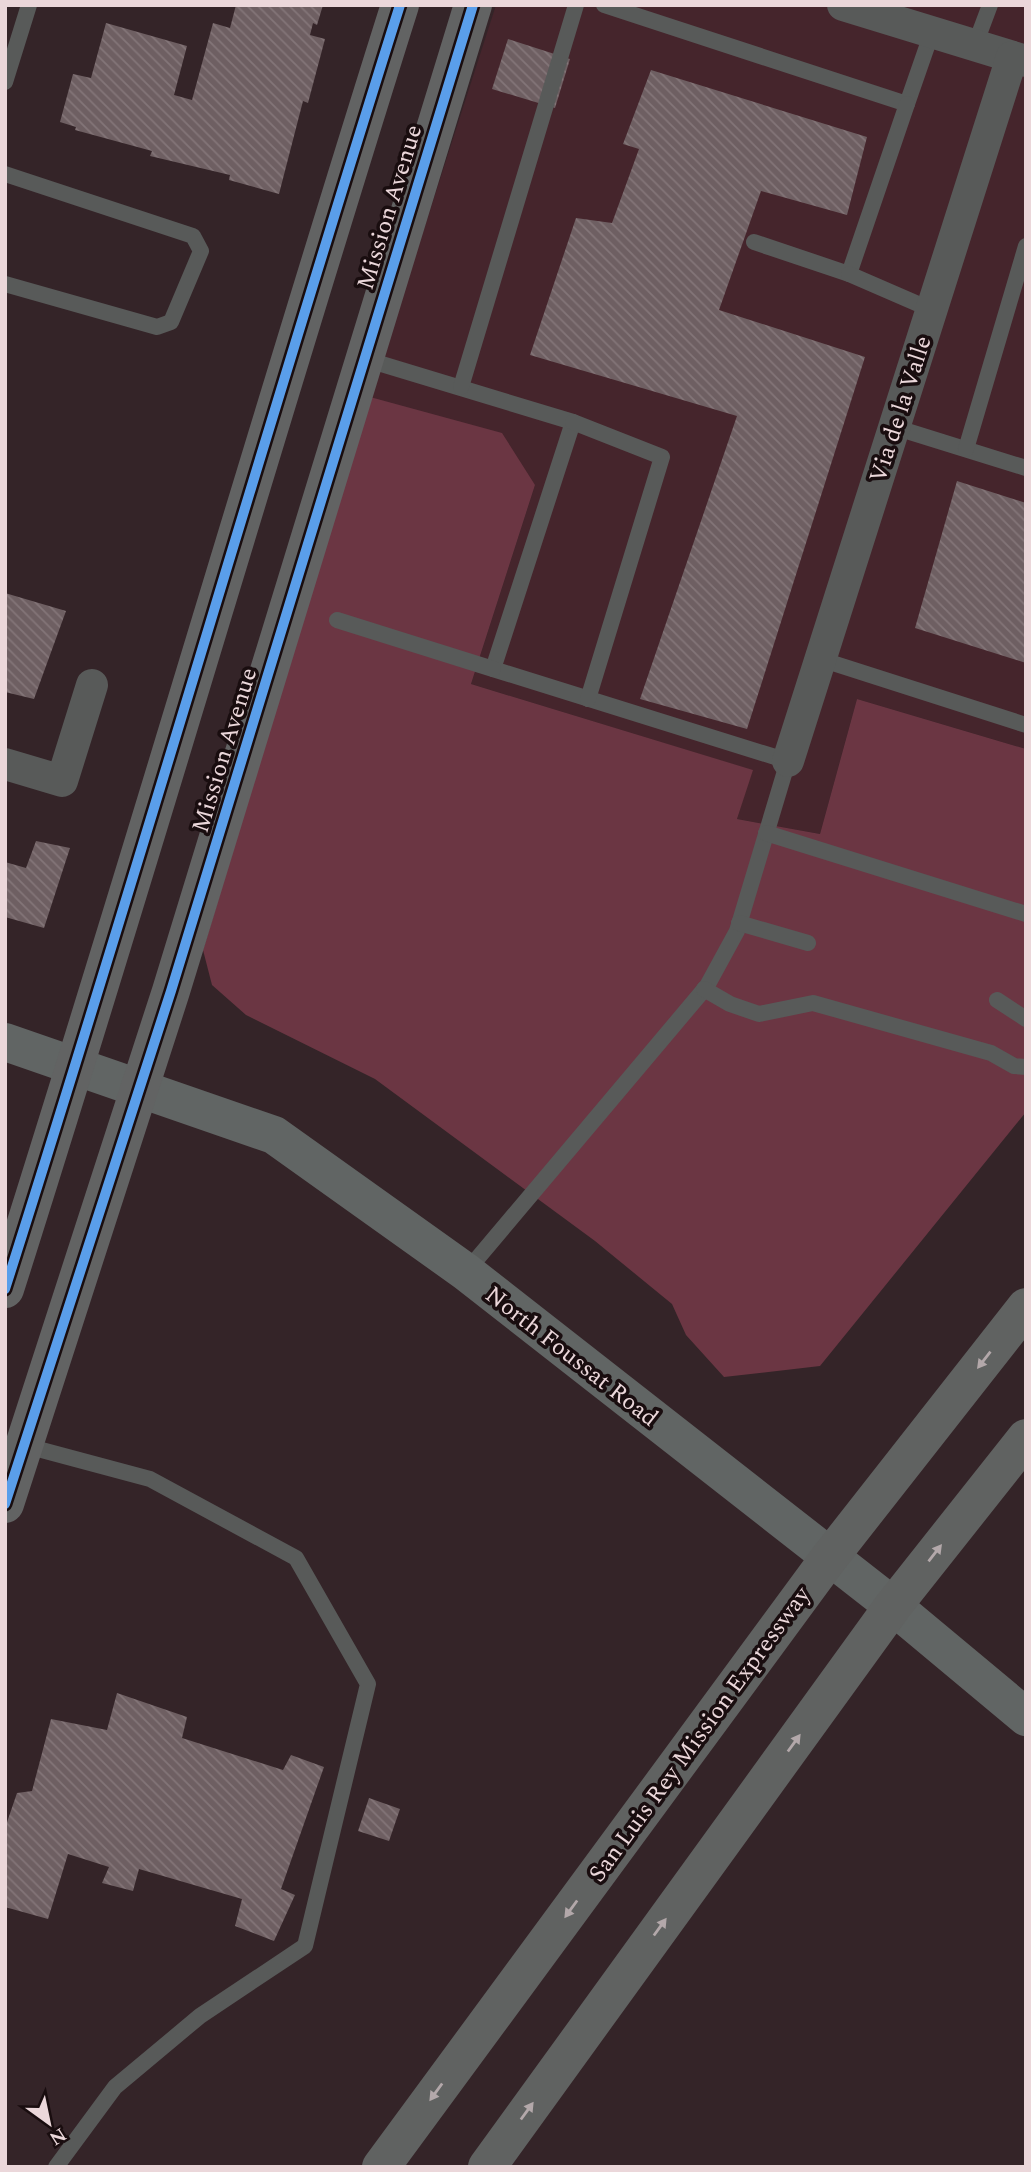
<svg xmlns="http://www.w3.org/2000/svg" width="1031" height="2172" viewBox="0 0 1031 2172" font-family="Spectral,serif">
	<style>
		.built { fill: #45252c }
		.green { fill: #6b3643 }
		.building { fill: url(#building-back-hatch) }
		.lines { fill: none; stroke-linecap: round; stroke-linejoin: round }
		.service { stroke: #585a59; stroke-width: 16 }
		.minor { stroke: #585a59; stroke-width: 32 }
		.secondary { stroke: #616564; stroke-width: 38 }
		.primary { stroke: #626363; stroke-width: 38 }
		.trunk { stroke: #606261; stroke-width: 38 }
		.cycleway-casing { stroke: #190d0f; stroke-width: 15 }
		.cycleway { stroke: #5a9eea; stroke-width: 10 }
		.oneway { fill: #b3a8aa }
		.labels { text-anchor: middle; stroke-width: 7; stroke-linejoin: round; paint-order: stroke }
		.street-label { font-size: 24px; fill: #ebd7da; stroke: #190d0f }
	</style>
	<defs>
		<pattern id="building-back-hatch" width="6" height="6" patternUnits="userSpaceOnUse" patternTransform="scale(1.75)"><rect width="6" height="6" fill="#6e5f62"/><path d="M-1 5l2 2M0 0l6 6M5-1l2 2" fill="none" stroke="#837578"/></pattern>
	</defs>
	<rect width="100%" height="100%" fill="#342428"/>
	<!-- built -->
	<path class="built" d="M496,5H1026V749L857,699L820,834L737,819L752,770L471,684L535,485L370,397Z"/>
	<!-- green -->
	<path class="green" d="M370,397L502,433L535,485L471,684L753,770L737,819L820,834L857,699L1026,749V1112L820,1366L724,1377L686,1335L672,1304L595,1241L375,1079L246,1015L212,985L203,950Z"/>
	<!-- building -->
	<g class="building">
		<path d="M236,5H323L317,25L313,23L310,35L325,39L308,103L303,101L279,194L229,180L230,175L150,156L152,151L75,130L76,127L60,122L73,74L91,78L106,23L187,46L174,95L192,100L213,23L230,28Z"/>
		<path d="M508,39L570,59L555,108L492,89Z"/>
		<path d="M651,70L867,137L847,215L761,191L719,310L865,357L747,729L640,699L737,416L530,355L576,218L612,223L639,149L623,144Z"/>
		<path d="M957,481L1026,503V663L915,628Z"/>
		<path d="M5,593L66,611L34,699L5,692Z"/>
		<path d="M36,841L70,848L44,928L5,917V862L26,868Z"/>
		<path d="M117,1693L187,1717L182,1738L283,1770L291,1755L324,1767L281,1889L295,1895L274,1941L235,1926L242,1899L139,1869L133,1891L102,1883L109,1867L68,1854L48,1919L5,1907V1828L17,1793L32,1791L51,1719L107,1730Z"/>
		<path d="M369,1798L400,1809L389,1841L358,1831Z"/>
	</g>
	<g class="lines">
		<!-- service -->
		<g class="service">
			<path d="M604,5L907,104L932,32"/>
			<path d="M975,45L990,5"/>
			<path d="M5,82L29,5"/>
			<path d="M5,174L193,236L201,251L171,322L157,327L5,284"/>
			<path d="M754,242L849,274L907,104"/>
			<path d="M849,274L932,310"/>
			<path d="M365,359L573,422L493,669L788,761L737,931L707,986L466,1272"/>
			<path d="M461,387L576,5"/>
			<path d="M573,422L662,457L588,699"/>
			<path d="M894,427L1026,468"/>
			<path d="M966,449L1026,246"/>
			<path d="M337,620L493,669"/>
			<path d="M820,659L1026,725"/>
			<path d="M766,833L1026,914"/>
			<path d="M739,923L808,943"/>
			<path d="M704,989L730,1004L759,1014L813,1003L991,1053L1014,1066L1026,1067"/>
			<path d="M997,1000L1026,1019"/>
			<path d="M23,1445L150,1479L296,1558L368,1684L305,1946L200,2016L115,2087L56,2167"/>
		</g>
		<!-- minor -->
		<g class="minor">
			<path d="M843,5L1026,61"/>
			<path d="M788,761L1012,57"/>
			<path d="M5,764L62,781L92,685"/>
		</g>
		<!-- secondary -->
		<path class="secondary" d="M5,1042L274,1135L466,1272L893,1606L1026,1717"/>
		<!-- primary -->
		<g class="primary">
			<path d="M5,1289C141,862 265,432 400,5"/>
			<path d="M5,1504L171,991L473,5"/>
		</g>
		<!-- trunk -->
		<g class="trunk">
			<path d="M381,2167L829,1558L1026,1307"/>
			<path d="M487,2167L893,1606L1026,1438"/>
		</g>
		<defs>
			<g id="cycleway">
				<path d="M5,1289C141,862 265,432 400,5"/>
				<path d="M5,1504L171,991L473,5"/>
			</g>
		</defs>
		<!-- cycleway casing -->
		<use href="#cycleway" class="cycleway-casing"/>
		<!-- cycleway -->
		<use href="#cycleway" class="cycleway"/>
	</g>
	<!-- one-way arrows -->
	<defs><path id="oneway-solid" d="M-6-.8H1V-3.2L6.5 0L1 3.2V.8H-6Z" transform="scale(1.75)"/></defs>
	<g class="oneway">
		<use href="#oneway-solid" transform="translate(984 1360) rotate(128)"/>
		<use href="#oneway-solid" transform="translate(935 1553) rotate(-52)"/>
		<use href="#oneway-solid" transform="translate(794 1743) rotate(-54)"/>
		<use href="#oneway-solid" transform="translate(571 1909) rotate(126)"/>
		<use href="#oneway-solid" transform="translate(660 1927) rotate(-54)"/>
		<use href="#oneway-solid" transform="translate(436 2092) rotate(126)"/>
		<use href="#oneway-solid" transform="translate(527 2111) rotate(-54)"/>
	</g>
	<g class="labels">
		<!-- street labels -->
		<g class="street-label">
			<text transform="translate(389 207) rotate(-73)" y="8">Mission Avenue</text>
			<text transform="translate(900 409) rotate(-72)" y="8">Via de la Valle</text>
			<text transform="translate(224 750) rotate(-73)" y="8">Mission Avenue</text>
			<text transform="translate(572 1356) rotate(38)" y="8">North Foussat Road</text>
			<text transform="translate(699 1734) rotate(-54)" y="8">San Luis Rey Mission Expressway</text>
		</g>
	</g>
	<!-- border -->
	<rect width="1031" height="2172" fill="none" stroke="#ebd7da" stroke-width="14"/>
	<!-- north arrow -->
	<g transform="translate(49 2123) rotate(147)" stroke="#190d0f" stroke-width="5" paint-order="stroke">
	<path d="M0-5L12 26L0 18L-12 26Z" fill="#ebd7da"/>
	<text y="-10" font-size="19" font-weight="bold" text-anchor="middle" fill="#ebd7da">N</text>
	</g>
</svg>
